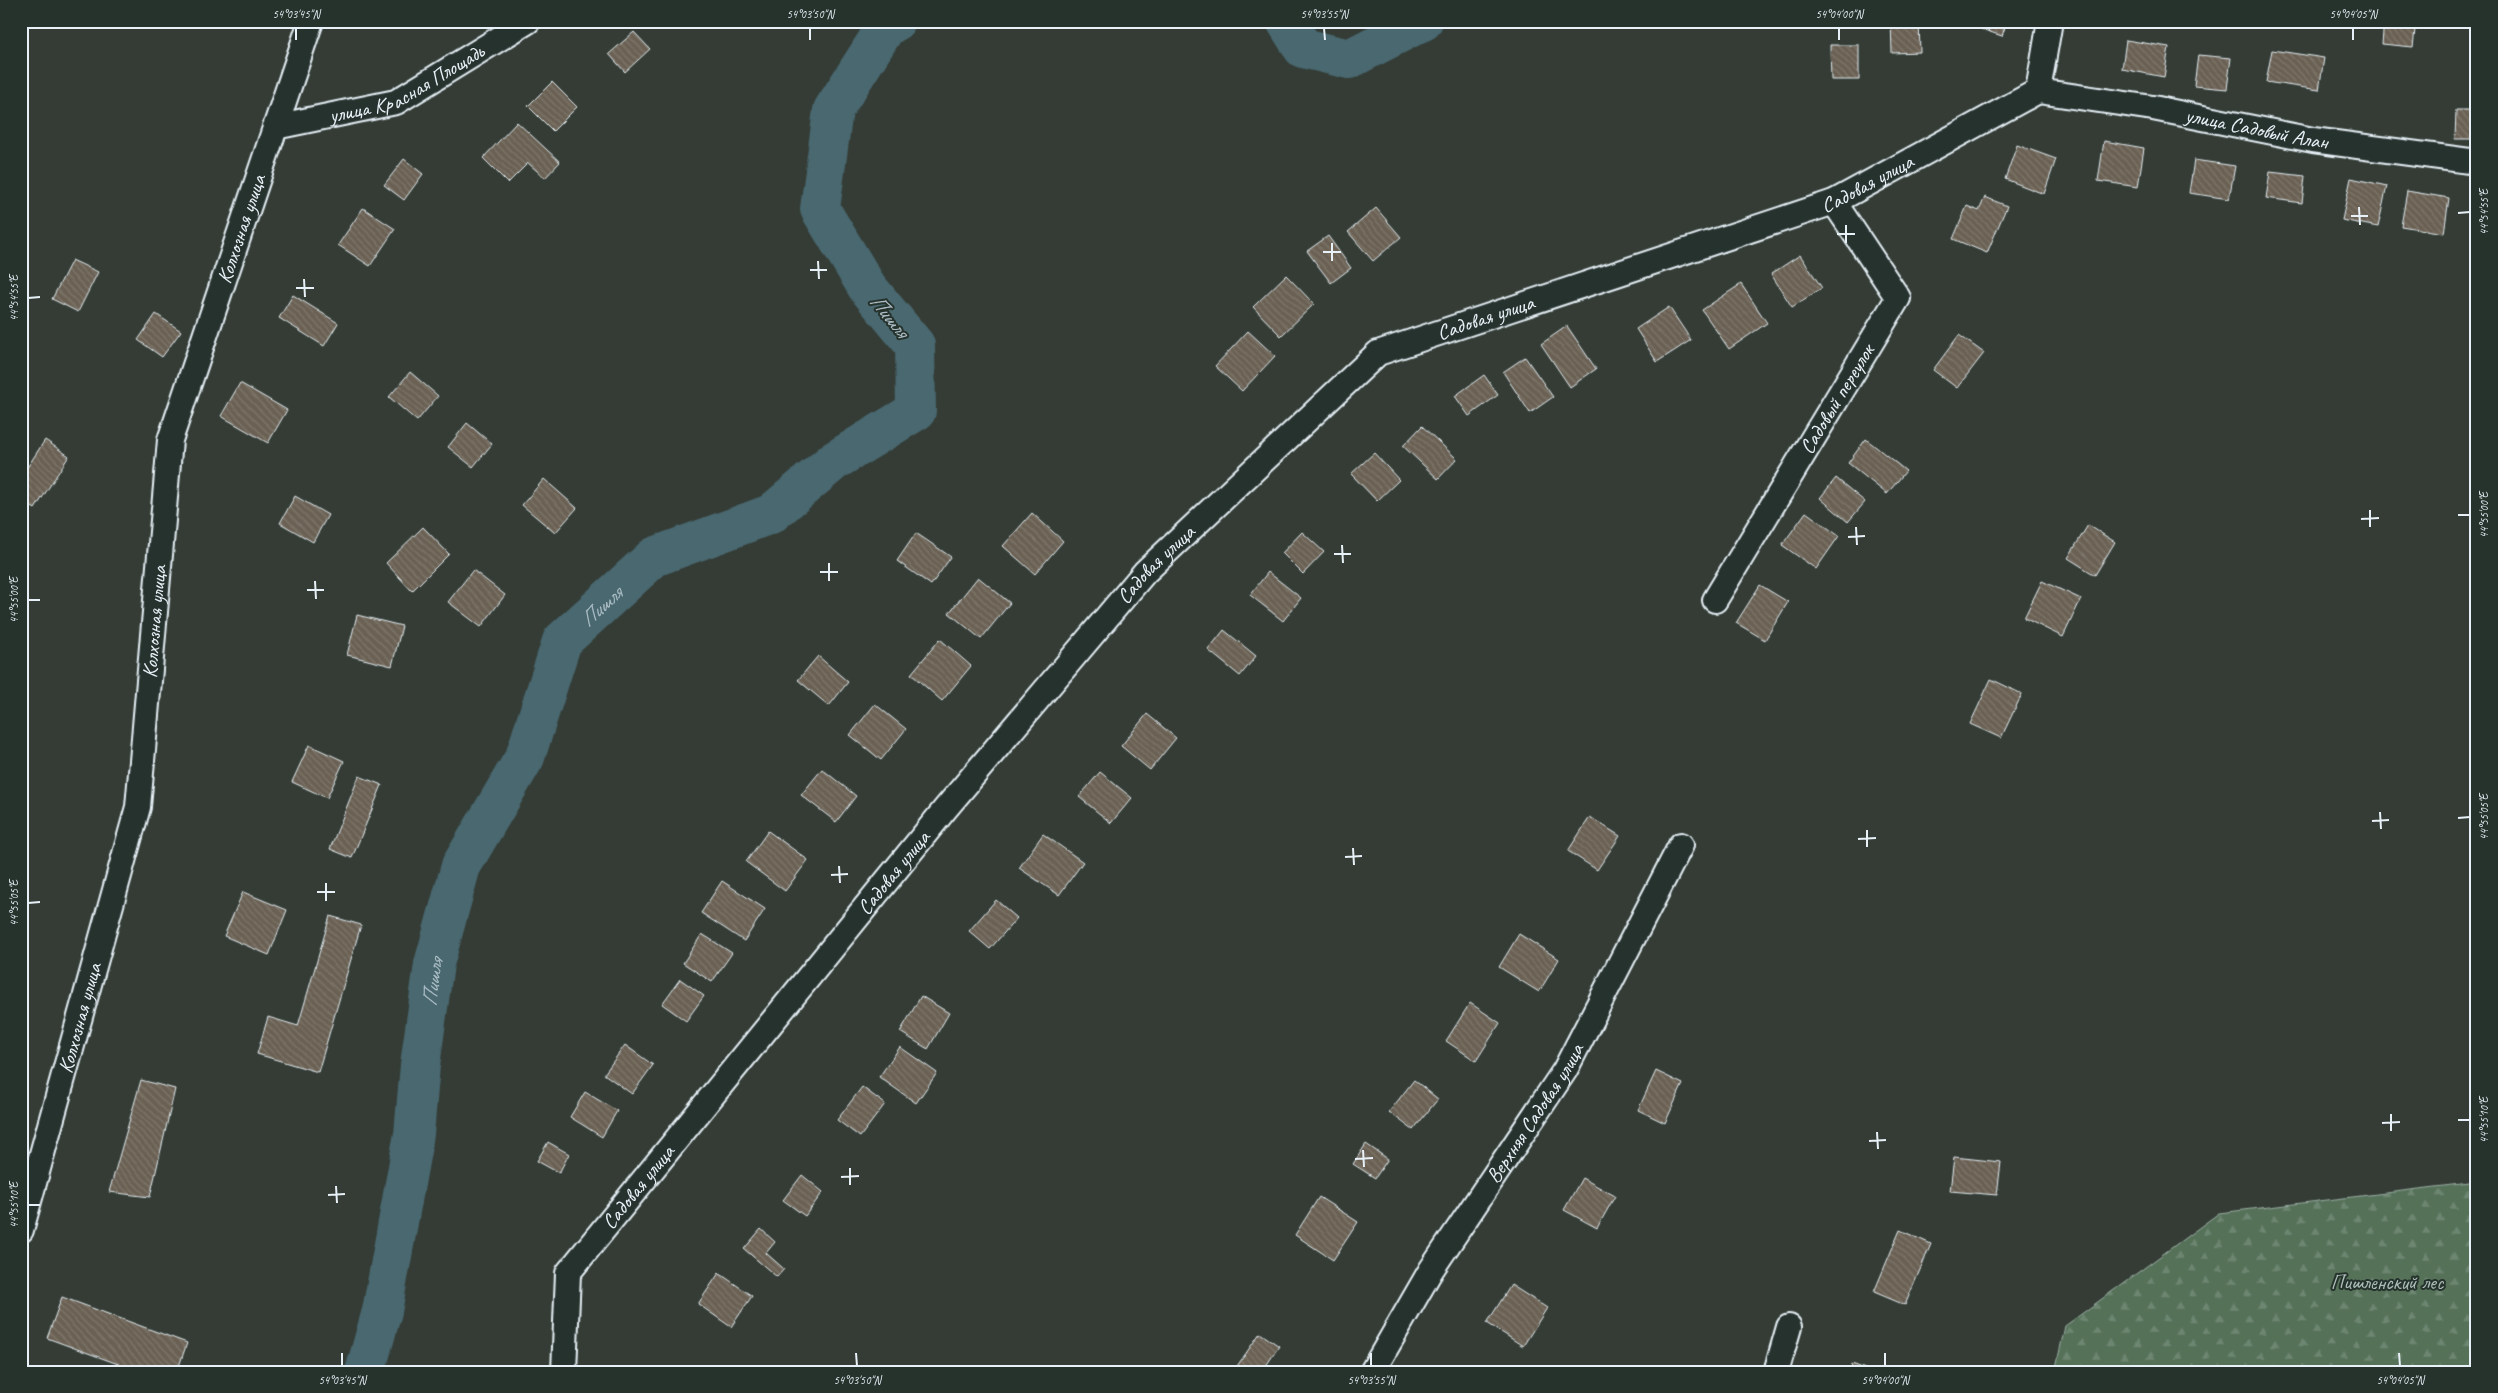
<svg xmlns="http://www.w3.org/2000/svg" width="2498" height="1393" viewBox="0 0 2498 1393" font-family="Caveat,sans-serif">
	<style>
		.forest { fill: url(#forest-firs); stroke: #9eb1a8 }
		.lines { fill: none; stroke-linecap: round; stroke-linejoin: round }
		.river { stroke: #4a6770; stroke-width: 40 }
		.building { fill: url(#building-back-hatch); stroke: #e8f1f8 }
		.minor-casing { stroke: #e8f1f8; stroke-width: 28 }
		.minor { stroke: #26332d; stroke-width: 24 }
		.ticks { fill: none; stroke: #e8f1f8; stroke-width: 2 }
		.labels { text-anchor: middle; stroke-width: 4; stroke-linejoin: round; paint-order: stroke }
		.street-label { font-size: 21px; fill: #e8f1f8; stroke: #26332d }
		.park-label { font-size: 21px; fill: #adbeb8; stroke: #26332d }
		.water-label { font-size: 22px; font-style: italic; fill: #a9bac2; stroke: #26332d }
		.neatline { fill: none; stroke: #e8f1f8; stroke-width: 2 }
		.ticks-label { font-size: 12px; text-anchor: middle; fill: #e8f1f8 }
	</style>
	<defs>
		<pattern id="forest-firs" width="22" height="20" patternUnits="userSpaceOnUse" patternTransform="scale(1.25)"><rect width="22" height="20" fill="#557158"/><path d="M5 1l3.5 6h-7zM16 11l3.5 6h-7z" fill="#6d8671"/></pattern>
		<pattern id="building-back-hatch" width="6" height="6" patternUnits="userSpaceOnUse" patternTransform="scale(1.25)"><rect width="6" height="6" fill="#6a6153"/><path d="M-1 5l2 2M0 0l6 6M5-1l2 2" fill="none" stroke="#7f786c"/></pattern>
	</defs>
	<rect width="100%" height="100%" fill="#343c35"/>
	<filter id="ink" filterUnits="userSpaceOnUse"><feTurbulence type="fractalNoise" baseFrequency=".02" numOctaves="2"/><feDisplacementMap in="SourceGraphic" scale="10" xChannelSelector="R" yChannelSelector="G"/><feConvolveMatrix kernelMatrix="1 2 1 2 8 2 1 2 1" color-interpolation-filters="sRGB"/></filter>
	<g filter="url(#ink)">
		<!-- forest -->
		<path class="forest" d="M2477,1182V1372H2055L2065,1326L2219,1213Z"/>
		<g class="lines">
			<!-- river -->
			<g class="river">
				<path d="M1286,21L1303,48L1349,59L1423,21"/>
				<path id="s1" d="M365,1372L382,1311L414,1134L420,1065L434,964L461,866L525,757L562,641L654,557L771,514L834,461L916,411L915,345L867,287L820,209L833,110L886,27L896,21"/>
			</g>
		</g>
		<!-- building -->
		<g class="building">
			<path d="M726,21H744L733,30Z"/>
			<path d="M1891,21H1919L1920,52L1892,53Z"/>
			<path d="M1980,21H2007L2002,36L1978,28Z"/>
			<path d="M2384,21H2416L2413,47L2382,44Z"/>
			<path d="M634,32L650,49L625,72L609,54Z"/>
			<path d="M2126,40L2169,47L2164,77L2122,69Z"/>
			<path d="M1830,45H1859V80H1831Z"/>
			<path d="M2272,50L2324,58L2319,90L2266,82Z"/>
			<path d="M2198,55L2231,58L2227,89L2194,86Z"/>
			<path d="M552,82L577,107L553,131L528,106Z"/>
			<path d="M2456,110H2477V139H2455Z"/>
			<path d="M517,122L560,162L545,178L528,163L508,183L483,158Z"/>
			<path d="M2104,141L2144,148L2138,187L2098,181Z"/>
			<path d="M2017,145L2056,159L2044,194L2005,179Z"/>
			<path d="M404,159L423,174L404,200L384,185Z"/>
			<path d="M2194,160L2235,166L2229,199L2189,193Z"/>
			<path d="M2270,172L2305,176L2302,203L2266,198Z"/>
			<path d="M2351,178L2387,186L2378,227L2342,220Z"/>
			<path d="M2407,191L2449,198L2444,233L2401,226Z"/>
			<path d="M1985,197L2007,206L1987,253L1953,239L1967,206L1979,211Z"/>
			<path d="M363,208L395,229L370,266L338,245Z"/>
			<path d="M1376,208L1401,237L1373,261L1348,232Z"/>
			<path d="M1328,236L1351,268L1331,283L1307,251Z"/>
			<path d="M1800,255L1822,288L1792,307L1771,274Z"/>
			<path d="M72,260L98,272L78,312L52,299Z"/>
			<path d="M1286,275L1314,304L1281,336L1253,307Z"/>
			<path d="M1741,284L1767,323L1729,349L1702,310Z"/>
			<path d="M293,295L338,323L324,346L279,318Z"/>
			<path d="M1669,307L1691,340L1657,362L1636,329Z"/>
			<path d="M156,314L181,331L162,357L138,340Z"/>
			<path d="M1567,326L1596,369L1570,387L1541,344Z"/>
			<path d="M1248,331L1275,356L1242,391L1215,366Z"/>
			<path d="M1959,335L1984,353L1957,388L1933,370Z"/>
			<path d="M1525,357L1553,397L1530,413L1503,372Z"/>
			<path d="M410,372L438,396L417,421L389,397Z"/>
			<path d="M1484,375L1498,395L1469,416L1455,396Z"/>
			<path d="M240,383L287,410L268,443L221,416Z"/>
			<path d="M467,423L492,444L473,467L448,447Z"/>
			<path d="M1422,426L1457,459L1438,479L1403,446Z"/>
			<path d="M1866,439L1906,471L1887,494L1848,463Z"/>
			<path d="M45,440L69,456L35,509L21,500V477Z"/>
			<path d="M1374,453L1399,480L1377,501L1351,474Z"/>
			<path d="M1836,478L1865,502L1848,522L1820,498Z"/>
			<path d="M544,479L577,508L555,533L522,505Z"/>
			<path d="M295,496L328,515L313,542L280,523Z"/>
			<path d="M1806,512L1839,536L1816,569L1782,545Z"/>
			<path d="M1032,513L1063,541L1035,574L1003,546Z"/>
			<path d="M2088,525L2115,542L2095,575L2068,558Z"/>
			<path d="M423,527L449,554L412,591L386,563Z"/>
			<path d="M1302,532L1324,552L1303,574L1282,553Z"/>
			<path d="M916,533L951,557L931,585L897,561Z"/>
			<path d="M473,570L505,595L481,627L448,602Z"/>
			<path d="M1268,572L1301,598L1283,621L1250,595Z"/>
			<path d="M978,577L1010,603L981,639L949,613Z"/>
			<path d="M2042,581L2081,599L2063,637L2024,618Z"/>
			<path d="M1760,585L1788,602L1765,640L1736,623Z"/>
			<path d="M357,615L402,626L392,666L347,655Z"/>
			<path d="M1224,630L1256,656L1240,676L1208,650Z"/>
			<path d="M940,639L971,666L942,701L911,674Z"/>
			<path d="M818,656L848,682L829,706L798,680Z"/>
			<path d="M1991,679L2022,694L2001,738L1970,724Z"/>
			<path d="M875,704L906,729L881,760L850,735Z"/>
			<path d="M1147,714L1176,738L1150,770L1121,746Z"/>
			<path d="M309,745L344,761L327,798L292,782Z"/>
			<path d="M822,769L856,796L836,822L801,795Z"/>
			<path d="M1100,772L1132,798L1111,823L1079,797Z"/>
			<path d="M359,776L382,785L352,858L330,849Z"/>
			<path d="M1590,817L1620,836L1597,870L1568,851Z"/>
			<path d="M768,831L808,860L785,891L746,862Z"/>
			<path d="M1043,834L1083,862L1059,895L1019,868Z"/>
			<path d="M722,881L765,909L744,941L701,913Z"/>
			<path d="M243,892L287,910L269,955L224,936Z"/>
			<path d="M996,900L1017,918L990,949L969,931Z"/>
			<path d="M330,916L361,925L318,1072L257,1054L268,1017L298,1026Z"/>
			<path d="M702,934L732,953L712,982L683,963Z"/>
			<path d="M1519,934L1559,959L1539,992L1499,967Z"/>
			<path d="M680,979L704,996L686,1021L662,1004Z"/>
			<path d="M921,996L949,1013L928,1049L900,1032Z"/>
			<path d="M1470,1003L1500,1023L1476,1061L1446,1041Z"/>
			<path d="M625,1045L653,1065L632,1094L604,1074Z"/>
			<path d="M900,1047L937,1073L916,1103L879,1077Z"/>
			<path d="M1656,1071L1683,1084L1665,1123L1638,1110Z"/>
			<path d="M141,1080L175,1089L150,1197L109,1192Z"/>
			<path d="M1414,1080L1438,1099L1413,1130L1389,1112Z"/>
			<path d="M862,1087L885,1104L860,1137L837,1120Z"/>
			<path d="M585,1092L617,1111L602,1137L570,1117Z"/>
			<path d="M548,1142L569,1154L559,1173L537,1161Z"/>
			<path d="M1366,1144L1388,1159L1375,1178L1353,1164Z"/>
			<path d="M1954,1157L2001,1162L1997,1195L1950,1191Z"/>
			<path d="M802,1175L823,1192L805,1216L783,1200Z"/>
			<path d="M1582,1178L1615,1196L1597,1228L1564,1210Z"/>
			<path d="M1319,1197L1358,1222L1333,1260L1295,1235Z"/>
			<path d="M761,1229L775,1242L766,1253L784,1269L777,1277L744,1249Z"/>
			<path d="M1900,1230L1931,1244L1905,1305L1874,1292Z"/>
			<path d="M719,1273L752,1296L731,1327L698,1304Z"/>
			<path d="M1511,1285L1547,1308L1523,1346L1487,1323Z"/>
			<path d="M62,1297L187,1343L177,1372H140L47,1338Z"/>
			<path d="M1260,1333L1279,1346L1262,1372H1233Z"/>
			<path d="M1852,1364L1873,1372H1850Z"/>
		</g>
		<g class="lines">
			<defs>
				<g id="minor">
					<path id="s2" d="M2038,91L2153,108L2313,140L2477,162"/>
					<path d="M2038,91L2050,21"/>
					<path id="s3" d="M275,127L396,102L528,21"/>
					<path id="s4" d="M1715,600L1898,298L1834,202"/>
					<path id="s5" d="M21,1230L138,807L170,440L311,21"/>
					<path id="s6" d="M564,1372L568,1273L946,808L1145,572L1378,353L1834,202L2038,91"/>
					<path id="s7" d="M1372,1372L1431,1270L1565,1070L1681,845"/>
					<path d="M1776,1372L1789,1327"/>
				</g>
			</defs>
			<!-- minor casing -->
			<use href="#minor" class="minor-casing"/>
			<!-- minor -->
			<use href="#minor" class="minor"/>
		</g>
	</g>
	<!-- ticks -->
	<path class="ticks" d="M296,28V40M810,28V40M1324,28L1325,40M1839,28V40M2353,28V40M2359,207L2360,225M2458,213L2470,212M2351,216H2368M1846,225V243M1837,234H1855M1332,243V261M1323,252H1341M818,261L819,279M810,270H827M304,279L305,297M296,288H314M28,298L40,297M2370,510V527M2458,515H2470M2361,519L2379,518M1856,527L1857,545M1848,537L1865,536M1342,545L1343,563M1334,554H1351M829,563V581M820,572H838M315,581L316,599M307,590H324M28,600H40M2380,812L2381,829M2458,818L2470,817M2372,821L2389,820M1867,830V847M1858,839L1876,838M1353,848L1354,865M1345,857L1362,856M839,866L840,883M831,875L848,874M326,883V901M317,892H335M28,903L40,902M2391,1114V1131M2458,1120H2470M2382,1123L2400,1122M1877,1132L1878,1149M1869,1141L1886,1140M1363,1150L1364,1167M1355,1159L1373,1158M850,1168V1185M841,1177L859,1176M336,1186L337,1203M328,1195L345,1194M28,1205H40M342,1353V1366M856,1353L857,1366M1371,1353V1366M1885,1353V1366M2399,1353L2400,1366"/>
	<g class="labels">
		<!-- street labels -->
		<g class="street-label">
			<text dy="7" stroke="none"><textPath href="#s3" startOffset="140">улица Красная Площадь</textPath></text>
			<text dy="7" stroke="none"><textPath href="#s2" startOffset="222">улица Садовый Алан</textPath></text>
			<text dy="7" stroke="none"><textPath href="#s6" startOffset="1845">Садовая улица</textPath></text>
			<text dy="7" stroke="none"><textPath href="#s5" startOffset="1030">Колхозная улица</textPath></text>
			<text dy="7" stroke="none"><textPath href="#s6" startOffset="1440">Садовая улица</textPath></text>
			<text dy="7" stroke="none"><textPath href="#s4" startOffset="235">Садовый переулок</textPath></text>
			<text dy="7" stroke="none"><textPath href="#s6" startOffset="1020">Садовая улица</textPath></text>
			<text dy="7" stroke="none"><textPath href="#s5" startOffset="625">Колхозная улица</textPath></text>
			<text dy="7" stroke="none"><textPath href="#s6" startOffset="615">Садовая улица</textPath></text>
			<text dy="7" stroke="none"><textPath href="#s5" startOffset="220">Колхозная улица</textPath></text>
			<text dy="7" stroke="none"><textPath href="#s7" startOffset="306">Верхняя Садовая улица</textPath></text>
			<text dy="7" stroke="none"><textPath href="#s6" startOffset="210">Садовая улица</textPath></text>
		</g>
		<!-- park labels -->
		<g class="park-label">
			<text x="2387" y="1289">Пишленский лес</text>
		</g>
		<!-- water labels -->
		<g class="water-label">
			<text transform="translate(890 315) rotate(51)" y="8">Пишля</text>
			<text dy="8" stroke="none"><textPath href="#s1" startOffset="816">Пишля</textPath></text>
			<text dy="8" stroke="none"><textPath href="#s1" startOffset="396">Пишля</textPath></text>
		</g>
	</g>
	<!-- margin -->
	<rect width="2498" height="1393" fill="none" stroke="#26332d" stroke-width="55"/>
	<rect x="28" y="28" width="2442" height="1338" class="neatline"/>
	<g class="ticks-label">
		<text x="296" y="18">54°03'45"N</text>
		<text x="810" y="18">54°03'50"N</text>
		<text x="1324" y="18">54°03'55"N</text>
		<text x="1839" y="18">54°04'00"N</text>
		<text x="2353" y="18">54°04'05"N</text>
		<text transform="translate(2484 212) rotate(-90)" y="4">44°54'55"E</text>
		<text transform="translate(14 298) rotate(-90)" y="4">44°54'55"E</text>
		<text transform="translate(2484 515) rotate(-90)" y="4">44°55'00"E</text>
		<text transform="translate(14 600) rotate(-90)" y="4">44°55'00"E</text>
		<text transform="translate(2484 817) rotate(-90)" y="4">44°55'05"E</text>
		<text transform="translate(14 903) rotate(-90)" y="4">44°55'05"E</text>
		<text transform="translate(2484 1120) rotate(-90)" y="4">44°55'10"E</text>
		<text transform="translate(14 1205) rotate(-90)" y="4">44°55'10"E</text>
		<text x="342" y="1384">54°03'45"N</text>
		<text x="857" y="1384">54°03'50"N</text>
		<text x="1371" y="1384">54°03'55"N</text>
		<text x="1885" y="1384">54°04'00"N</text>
		<text x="2400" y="1384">54°04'05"N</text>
	</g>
</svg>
